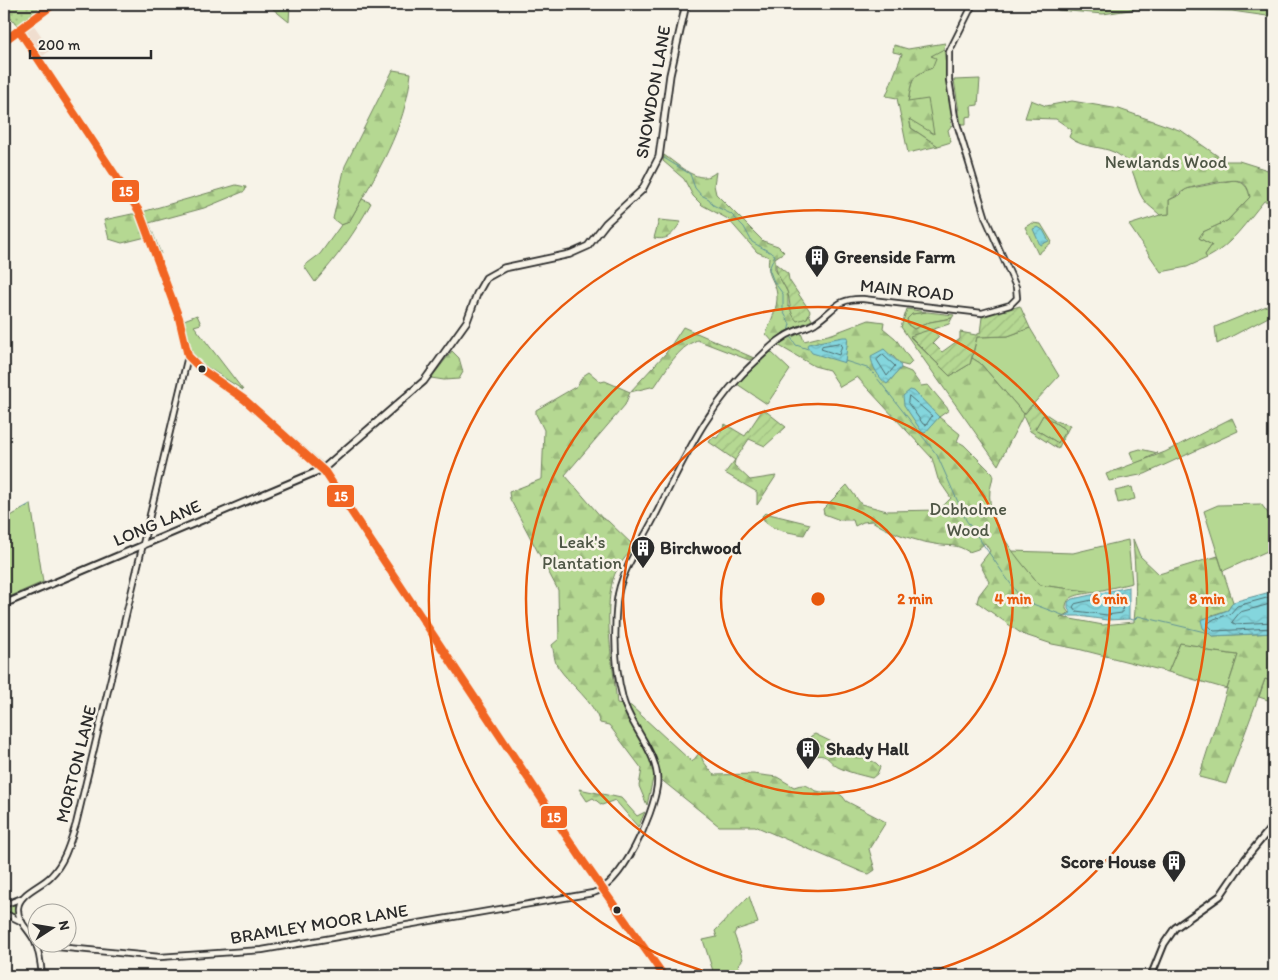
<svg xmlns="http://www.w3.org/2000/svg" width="1278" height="980" viewBox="0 0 1278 980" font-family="Itim,sans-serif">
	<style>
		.built { fill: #f0decf }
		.grass { fill: #b5d892; stroke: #70825e }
		.forest { fill: url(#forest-firs); stroke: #70825e }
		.park { fill: url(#park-dots); stroke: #70825e }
		.garden { fill: url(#garden-furrows); stroke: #70825e; fill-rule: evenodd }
		.water { fill: url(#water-waves); stroke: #609296 }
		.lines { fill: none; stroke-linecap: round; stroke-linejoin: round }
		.shore { stroke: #4f6f72; stroke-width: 1 }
		.stream { stroke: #609296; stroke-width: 1 }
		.minor-casing { stroke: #2b2b2b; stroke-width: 8 }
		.tertiary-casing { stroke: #2b2b2b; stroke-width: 9 }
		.secondary-casing { stroke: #2b2b2b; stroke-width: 9 }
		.minor { stroke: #f7f3e8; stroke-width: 4.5 }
		.tertiary { stroke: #f7f3e8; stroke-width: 5 }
		.secondary { stroke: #f7f3e8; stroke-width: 5.5 }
		.bus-1-casing { stroke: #f7f3e8; stroke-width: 11 }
		.bus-1 { stroke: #f26522; stroke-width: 8 }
		.ring { fill: none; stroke: #e8590c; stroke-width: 2.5 }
		.bus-dot { fill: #2b2b2b; stroke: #f7f3e8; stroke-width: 2 }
		.labels { text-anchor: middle; stroke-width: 5; stroke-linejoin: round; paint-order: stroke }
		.street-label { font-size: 18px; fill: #2b2b2b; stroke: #f7f3e8 }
		.park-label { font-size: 18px; fill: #4e5645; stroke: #f7f3e8 }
		.poi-label { font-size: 18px; font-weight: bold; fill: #2b2b2b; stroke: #f7f3e8; text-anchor: start }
		.centre { fill: #e8590c; stroke: #f7f3e8; stroke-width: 2.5 }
		.ring-label { font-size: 15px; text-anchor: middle; font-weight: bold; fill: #e8590c; stroke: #f7f3e8; stroke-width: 5; stroke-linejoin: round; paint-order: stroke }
		.line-badge { stroke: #f7f3e8; stroke-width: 2 }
		.badge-label { font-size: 14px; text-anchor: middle; font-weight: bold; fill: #fff }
	</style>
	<defs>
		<pattern id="forest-firs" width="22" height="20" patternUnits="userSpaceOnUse" patternTransform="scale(1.25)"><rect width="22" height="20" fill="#b5d892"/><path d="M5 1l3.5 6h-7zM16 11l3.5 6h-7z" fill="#9cba7e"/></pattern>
		<pattern id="park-dots" width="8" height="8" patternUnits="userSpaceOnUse" patternTransform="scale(1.25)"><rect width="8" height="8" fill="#b5d892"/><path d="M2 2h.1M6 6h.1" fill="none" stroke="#9cba7e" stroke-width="1.8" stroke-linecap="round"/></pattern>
		<pattern id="garden-furrows" width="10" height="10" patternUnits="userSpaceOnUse" patternTransform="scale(1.25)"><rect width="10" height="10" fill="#b5d892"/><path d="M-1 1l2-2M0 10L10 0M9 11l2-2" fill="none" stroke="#9cba7e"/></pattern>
		<pattern id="water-waves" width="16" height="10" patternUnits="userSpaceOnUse" patternTransform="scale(1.25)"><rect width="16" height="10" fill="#84d6dd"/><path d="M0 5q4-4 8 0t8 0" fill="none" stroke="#72b8be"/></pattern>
	</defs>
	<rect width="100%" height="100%" fill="#f7f3e8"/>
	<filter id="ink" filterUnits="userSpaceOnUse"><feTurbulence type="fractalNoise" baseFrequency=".02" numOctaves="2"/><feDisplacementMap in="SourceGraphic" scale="10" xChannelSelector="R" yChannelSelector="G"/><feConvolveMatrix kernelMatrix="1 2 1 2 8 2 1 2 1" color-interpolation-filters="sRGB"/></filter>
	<g filter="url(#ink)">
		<!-- built -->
		<path class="built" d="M33,24L51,50L40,58L23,31Z"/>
		<!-- grass -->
		<g class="grass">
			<path d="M944,49L952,117L950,118L952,125L948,130L951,142L938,146L911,128L909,118L934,133L908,102C912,81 910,76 932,68V53Z"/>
			<path d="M980,79L978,105L971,106L972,116L966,117V124H961L954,80Z"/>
			<path d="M1234,180C1244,182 1248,187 1250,197L1227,221L1203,232L1199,238L1212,245L1205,255L1207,258L1187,267L1161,272L1129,225L1160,215L1169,214V200L1180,195L1186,189Z"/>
			<path d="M362,199L371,203C355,233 337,257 315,282L304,266L320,254L341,225L349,222Z"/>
			<path d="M1032,223L1041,224L1052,242L1038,254L1025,227Z"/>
			<path d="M1274,303V314L1217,344L1215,327Z"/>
			<path d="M927,312L954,315L952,318L930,322L914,329L908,325L907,319L912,314Z"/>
			<path d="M197,315L201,324L194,326L243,390L201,363L192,354L184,320Z"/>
			<path d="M1030,328L1059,376L1024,414L980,363L972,358L977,337L1008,336Z"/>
			<path d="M771,352L790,370L767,404L737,384Z"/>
			<path d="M1043,415L1066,430L1058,443L1035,429Z"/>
			<path d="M1140,449L1158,453L1135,464L1130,452Z"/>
			<path d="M1132,487L1135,499L1118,503L1115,491Z"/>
			<path d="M31,504L43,582L4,599V520Z"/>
			<path d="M1261,504L1274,521V548L1223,571L1204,511L1218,505Z"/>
			<path d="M1128,540L1132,583L1094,592L1040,585L1011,551L1073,553Z"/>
			<path d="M1180,643L1199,646L1208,651L1238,655L1227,689L1168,672Z"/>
			<path d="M1265,679L1274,682V702L1259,697Z"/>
			<path d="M749,896L758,923L736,930L734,934L743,959L738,965L744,976H698L713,971L703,940L717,937L715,931Z"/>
			<path d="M15,904L17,917L16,918L4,910V907Z"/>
		</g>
		<!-- forest -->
		<g class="forest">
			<path d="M267,4H290L289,22Z"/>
			<path d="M1058,4H1274V17L1232,11L1136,9L1103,14L1058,10Z"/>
			<path d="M945,43L944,49L931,56L936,58L932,68C910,76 912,80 908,102L928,99L934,134L909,119L911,128L938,146L908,153L897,98L886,96L902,54L893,52L894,45L908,49Z"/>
			<path d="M393,70L411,73C405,131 377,172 349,222L341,225L333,219L345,166Z"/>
			<path d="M1031,100L1046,106L1072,101L1119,109L1182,131L1225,161H1239L1274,172V202L1264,201C1247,221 1231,246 1207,258L1205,255L1212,245L1199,238L1203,232L1227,221L1250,197C1249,191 1247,184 1240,181C1234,178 1191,186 1185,190C1180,193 1175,197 1169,200V214L1160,215C1155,210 1147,205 1143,199C1134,185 1136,168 1122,157C1106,144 1083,150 1069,137L1072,130L1056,119L1025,118Z"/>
			<path d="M664,155C679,165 700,187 716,172L714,185L716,194L763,241L778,246L784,252L775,258V269L788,293V306L807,318L809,314L812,320L784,332L773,342L766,334C770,322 778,308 777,295C775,278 766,278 769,257L757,252L728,219L702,205L693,196L684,179L663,161Z"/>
			<path d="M236,185L246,187L245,191L204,208L149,223L161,254L158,255L150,236L122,243L109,239L104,220L132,214L144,215L142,212Z"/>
			<path d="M659,220L681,222C673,233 669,241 654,238Z"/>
			<path d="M907,309L926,312L912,314L907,319L908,325L914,329L930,322L952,318L949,324L910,337L950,376L970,364L972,358L980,363L1024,414L998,465L901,327Z"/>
			<path d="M869,320L884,322L883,328L895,338L912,362L908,366L900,364L892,355L887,384L901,368L911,372L921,386L928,385L949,410L939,417L960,434L957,441L964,445L993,474C993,479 991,485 990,490C986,524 1020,561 1040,585L1094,592C1082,595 1065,594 1066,609L1069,613L1060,617L1103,625L1134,622C1137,593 1135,568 1133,539L1140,556L1159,574L1218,556L1233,602L1228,610L1212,615V636L1274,633V682L1265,679L1226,784L1199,777L1238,655L1208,651L1199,646L1180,643L1168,672L1078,649L1052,644L1022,634L977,602L979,595L989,582L980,564L990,551L985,543L978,549L969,552C955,543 951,547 935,544C915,541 888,532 872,521L863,522L855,526L853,520H840L824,514L823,509L847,485L861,504L887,511L939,510L951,498L938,479L932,458L857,377L840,387L829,370L814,366L776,344L801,333L804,341L832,334Z"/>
			<path d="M683,327L754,358L749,360L697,340C677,348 667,369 655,386L630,392L625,405L565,475L602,518L608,521L635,547C626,556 617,566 613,579C603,614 613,666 617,703L631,706L692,762L700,752L703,761L714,775L753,774L777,777L794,787C810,781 808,790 821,792C833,795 838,788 846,801L886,822L869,849L875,870L869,874L862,872L755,826H719L654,774L647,805L639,786L642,769L609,725L600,723C593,700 571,686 558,667C554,662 554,651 552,645L559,639L558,590L510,499L509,492L542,479L544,430L536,414V410L577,386L583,376L589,372L601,382L605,381L630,392L666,353Z"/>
			<path d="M452,351L459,358L463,372L459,379L444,380L431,378Z"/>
			<path d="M1232,418L1238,431L1145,474L1109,481L1106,474L1165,452Z"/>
			<path d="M735,460L734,465L750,480L776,476L757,505V492L725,473Z"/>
			<path d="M765,513L810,524L804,535C790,532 767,531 762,516Z"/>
			<path d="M815,734L876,763L880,767L877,774L872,778C861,775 850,773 840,768C829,764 828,751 813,757L802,750L811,736Z"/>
			<path d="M579,789L621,798L637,816L645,812L638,827L615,800L602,805L593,798L587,801Z"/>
		</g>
		<!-- park -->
		<path class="park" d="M4,4H48L19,27L4,10Z"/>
		<!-- garden -->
		<g class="garden">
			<path d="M776,264L788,274L789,280L810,311L807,318L797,321C788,312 791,302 787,291C783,282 775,274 776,264Z"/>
			<path d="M1020,306L1030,328L1008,336L977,337L970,364L950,376L910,336L932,329L939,337L933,343L942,352L960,339V332L976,335L980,333L982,317Z"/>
			<path d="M1032,405L1058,422L1070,425L1058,449L1030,431L1023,416ZM1043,415L1066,430L1058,443L1035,429Z"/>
			<path d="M763,409L786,427L765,446L749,439L735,460L709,442L713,437L717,438L725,424L745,436Z"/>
		</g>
		<!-- water -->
		<g class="water">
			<path d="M1038,227L1043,230L1049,241L1040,245L1033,229Z"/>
			<path d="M843,337H848L845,363L812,353L807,346L808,344Z"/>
			<path d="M884,349L900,364L901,368L887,384C880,380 871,365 871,356Z"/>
			<path d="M910,390L914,391L939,417L925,433L922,432L904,405L903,396Z"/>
			<path d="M1129,587V619L1107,620L1079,616H1065L1071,613L1068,609V602L1072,599Z"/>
			<path d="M1274,591V633L1212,636L1203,628L1201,620L1228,610L1233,602Z"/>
		</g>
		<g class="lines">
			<!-- shore -->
			<g class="shore">
				<path d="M840,343L842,345L839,355L821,349L822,346Z"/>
				<path d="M883,355L895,366L887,376L877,360Z"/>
				<path d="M909,396L932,416L926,425L923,424L908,403Z"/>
				<path d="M1121,594L1124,596L1122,613L1107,615L1076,611L1073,607L1075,604Z"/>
				<path d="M1274,596L1237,606L1230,614L1214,619L1207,624L1214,631L1274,628"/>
				<path d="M1274,603L1240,612L1232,622L1235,624L1274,622"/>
			</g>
			<!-- stream -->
			<g class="stream">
				<path d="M664,158L690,174L695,188L701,195L709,199L713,205L731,214L744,227L752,242L775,255L769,269L774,282L783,294V311L790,324L788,332"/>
				<path d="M790,336L796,345L808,349"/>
				<path d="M845,361L870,369L937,455L966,520L1022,600L1065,616"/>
				<path d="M21,509L30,504"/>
				<path d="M1129,619L1134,620L1138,616L1209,633"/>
			</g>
			<defs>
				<g id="minor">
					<path d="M4,41L19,30"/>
					<path d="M4,905L22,898"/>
					<path d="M4,913L22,922"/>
					<path d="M37,945L160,957L262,950L593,893C623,884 653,815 657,786C661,755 630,727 623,699C615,669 614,632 617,601C620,573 639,547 652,522C682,463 707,404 758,359C766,351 774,343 784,337C793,330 805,329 815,323C835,310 836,298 863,299L982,313L1010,305L1017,298L1016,287L986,219L955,117L949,80V52L973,4"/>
					<path d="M42,976C41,965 40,953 35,942C30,930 17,922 18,908C19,893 42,886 51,876C65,862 70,842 76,824L188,356"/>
				</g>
				<g id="tertiary">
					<path d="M4,604L323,469L245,400L201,369L188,356L179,318L139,211L19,30L54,4"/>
					<path d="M1151,976L1164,944L1175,928L1220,896L1246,858L1274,824"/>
				</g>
				<path id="secondary" d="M664,976L583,861L323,469L424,381L467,321L477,294L486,278L504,268L570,254L588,246L606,223L642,190L659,157L670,75L686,4"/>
			</defs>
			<!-- minor casing -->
			<use href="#minor" class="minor-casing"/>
			<!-- tertiary casing -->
			<use href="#tertiary" class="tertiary-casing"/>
			<!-- secondary casing -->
			<use href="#secondary" class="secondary-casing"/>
			<!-- minor -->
			<use href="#minor" class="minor"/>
			<!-- tertiary -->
			<use href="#tertiary" class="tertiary"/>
			<!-- secondary -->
			<use href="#secondary" class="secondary"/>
			<defs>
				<g id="bus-1">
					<path d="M19,30L139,211L179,318L188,356L201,369L245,400L325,472L583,861L664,976"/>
					<path d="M4,41L54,4"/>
				</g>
			</defs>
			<!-- bus-1 casing -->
			<use href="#bus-1" class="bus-1-casing"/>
			<!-- bus-1 -->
			<use href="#bus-1" class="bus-1"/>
		</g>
	</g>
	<!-- distance rings -->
	<g class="ring">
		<circle cx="818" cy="599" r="97"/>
		<circle cx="818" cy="599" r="195"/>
		<circle cx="818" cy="599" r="292"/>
		<path d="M721 976A389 389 0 1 1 915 976"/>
	</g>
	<!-- icons -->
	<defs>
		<symbol id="building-pin" viewBox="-11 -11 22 30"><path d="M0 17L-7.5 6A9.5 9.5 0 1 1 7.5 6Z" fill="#2b2b2b" stroke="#f7f3e8"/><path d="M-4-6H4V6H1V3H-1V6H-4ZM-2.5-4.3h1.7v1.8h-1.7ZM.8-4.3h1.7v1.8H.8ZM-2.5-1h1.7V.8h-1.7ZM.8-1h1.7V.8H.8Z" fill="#fff"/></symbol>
	</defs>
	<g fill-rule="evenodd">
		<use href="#building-pin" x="803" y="243" width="28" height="38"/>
		<use href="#building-pin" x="629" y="534" width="28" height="38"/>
		<use href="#building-pin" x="794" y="735" width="28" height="38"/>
		<use href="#building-pin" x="1160" y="848" width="28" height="38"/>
	</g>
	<!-- markers -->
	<g class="bus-dot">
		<circle cx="202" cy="369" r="4.5"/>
		<circle cx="617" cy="910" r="4.5"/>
	</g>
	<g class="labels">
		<!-- street labels -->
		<g class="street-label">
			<text transform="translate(653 92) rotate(-80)" y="6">SNOWDON LANE</text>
			<text transform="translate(907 290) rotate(6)" y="6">MAIN ROAD</text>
			<text transform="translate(157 523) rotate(-23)" y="6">LONG LANE</text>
			<text transform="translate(76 764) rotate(-76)" y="6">MORTON LANE</text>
			<text transform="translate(319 924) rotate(-9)" y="6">BRAMLEY MOOR LANE</text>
		</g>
		<!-- park labels -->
		<g class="park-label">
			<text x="1166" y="168">Newlands Wood</text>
			<text x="968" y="515">Dobholme<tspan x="968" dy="21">Wood</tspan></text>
			<text x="582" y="548">Leak's<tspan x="582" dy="21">Plantation</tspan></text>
		</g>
		<!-- poi labels -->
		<g class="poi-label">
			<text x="834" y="263">Greenside Farm</text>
			<text x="660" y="554">Birchwood</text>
			<text x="826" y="755">Shady Hall</text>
			<text x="1156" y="868" text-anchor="end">Score House</text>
		</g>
	</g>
	<circle cx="818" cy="599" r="8" class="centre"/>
	<g class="ring-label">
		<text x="915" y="604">2 min</text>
		<text x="1013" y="604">4 min</text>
		<text x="1110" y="604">6 min</text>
		<text x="1207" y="604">8 min</text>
	</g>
	<g class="line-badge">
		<rect x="111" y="179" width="29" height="24" rx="5" fill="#f26522"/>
		<rect x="326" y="484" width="29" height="24" rx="5" fill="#f26522"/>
		<rect x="540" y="805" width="28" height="24" rx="5" fill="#f26522"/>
	</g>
	<g class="badge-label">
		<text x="126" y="196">15</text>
		<text x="341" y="501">15</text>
		<text x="554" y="822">15</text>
	</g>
	<!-- margin -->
	<rect width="1278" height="980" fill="none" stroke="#f7f3e8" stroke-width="20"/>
	<rect x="10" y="10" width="1258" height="960" fill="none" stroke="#2b2b2b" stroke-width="2" filter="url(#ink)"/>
	<!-- north arrow -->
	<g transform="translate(52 928) rotate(78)"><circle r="24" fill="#f7f3e8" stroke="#a5a39c"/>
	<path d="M0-4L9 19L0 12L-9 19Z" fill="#2b2b2b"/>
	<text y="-8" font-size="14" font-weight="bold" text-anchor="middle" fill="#2b2b2b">N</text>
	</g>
	<!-- scale -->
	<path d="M30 50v8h121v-8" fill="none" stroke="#2b2b2b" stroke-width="2.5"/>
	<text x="38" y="50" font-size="15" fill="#2b2b2b" stroke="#f7f3e8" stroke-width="4" paint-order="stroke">200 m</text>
</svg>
